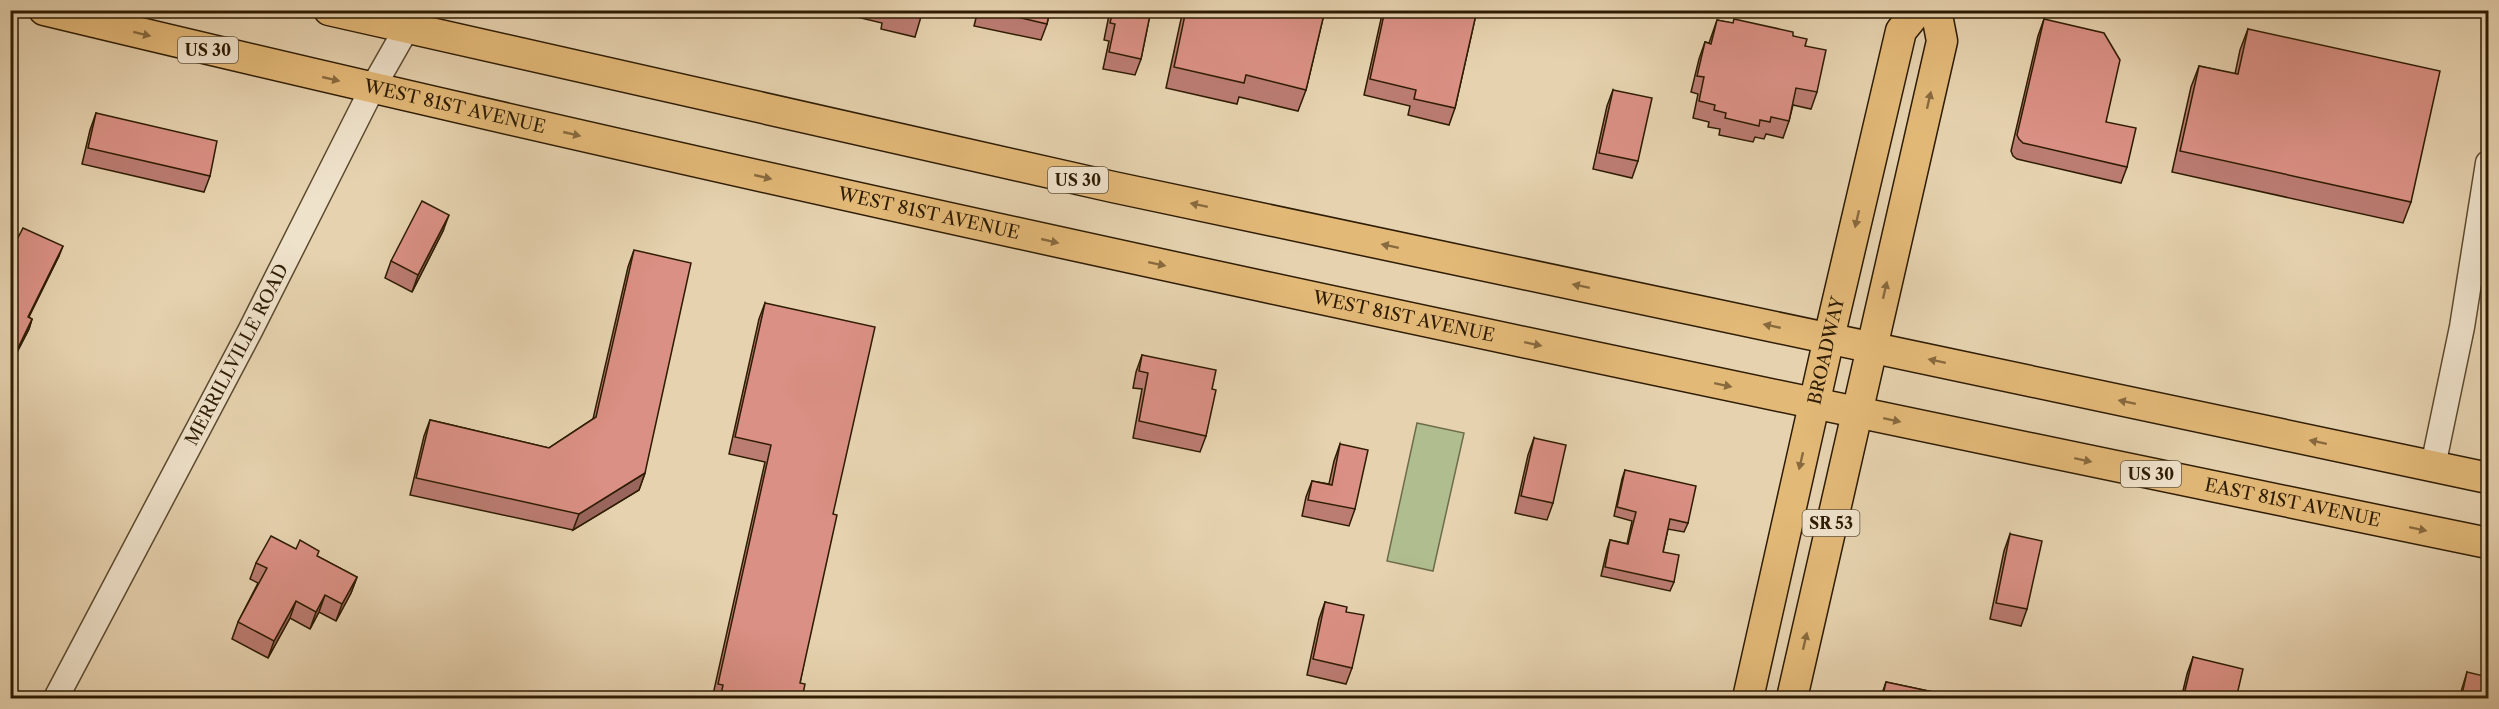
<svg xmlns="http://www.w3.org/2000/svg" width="2499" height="709" viewBox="0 0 2499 709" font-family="'Libre Caslon Text',serif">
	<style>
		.green { fill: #afbd8f; stroke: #6e6c49; stroke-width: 1.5 }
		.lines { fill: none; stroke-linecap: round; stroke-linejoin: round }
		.minor-casing { stroke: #5c4a2e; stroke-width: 27 }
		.major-casing { stroke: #2e1c03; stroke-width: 33 }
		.minor { stroke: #efe2cb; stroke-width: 24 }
		.major { stroke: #e3b978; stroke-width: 30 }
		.wall { fill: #bb7c72; stroke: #2e1c03; stroke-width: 1.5 }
		.shaded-wall { fill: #99655c; stroke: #2e1c03; stroke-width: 1.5 }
		.building { fill: #da9084; stroke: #2e1c03; stroke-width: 1.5 }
		.oneway { fill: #886a3e }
		.labels { text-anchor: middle; stroke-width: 4.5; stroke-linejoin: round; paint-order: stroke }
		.shield { fill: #efe2cb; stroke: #68573f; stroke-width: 1.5 }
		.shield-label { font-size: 16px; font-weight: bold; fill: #2e1c03 }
		.street-label { font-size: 18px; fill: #2e1c03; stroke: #efe2cb }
	</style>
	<rect width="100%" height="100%" fill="#e6d2af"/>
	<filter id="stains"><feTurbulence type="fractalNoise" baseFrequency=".00333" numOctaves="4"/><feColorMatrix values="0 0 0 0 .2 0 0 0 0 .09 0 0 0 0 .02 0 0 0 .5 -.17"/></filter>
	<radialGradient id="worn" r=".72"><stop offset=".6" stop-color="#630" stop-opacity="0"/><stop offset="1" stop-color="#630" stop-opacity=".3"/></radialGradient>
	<!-- green -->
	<path class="green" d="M1417,423L1464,433L1433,571L1387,561Z"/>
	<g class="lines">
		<defs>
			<g id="minor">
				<path d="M2433,466L2462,327L2488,163"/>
				<path id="s1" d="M56,698L250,331L372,89L417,10"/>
			</g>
			<g id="major">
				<path id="s2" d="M44,10C855,205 1672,375 2488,543"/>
				<path d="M329,10L1113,187L2488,478"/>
				<path id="s3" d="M1748,698L1829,338L1901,31L1918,10"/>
				<path d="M1792,698L1942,41L1936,10"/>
			</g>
		</defs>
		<!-- minor casing -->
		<use href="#minor" class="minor-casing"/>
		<!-- major casing -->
		<use href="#major" class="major-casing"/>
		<!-- minor -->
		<use href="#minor" class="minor"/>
		<!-- major -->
		<use href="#major" class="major"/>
	</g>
	<!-- wall -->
	<g class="wall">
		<path d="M837,10H923L915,37L881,29L882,23L836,12Z"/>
		<path d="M978,10H1050L1047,24L1041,40L974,26Z"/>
		<path d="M1110,10H1151L1141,59L1135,75L1103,69L1109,41L1104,40Z"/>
		<path d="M1183,10H1325L1306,90L1298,111L1239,97L1237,104L1166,88Z"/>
		<path d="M1383,10H1477L1455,108L1449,125L1408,115L1410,106L1364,95Z"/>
		<path d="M2044,19L2106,122L2127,167L2121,183L2017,159L2013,156L2011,151L2038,36Z"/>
		<path d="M1717,20L1793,36L1805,46L1817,92L1811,109L1793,105L1789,121L1783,138L1766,134L1764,139L1755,137L1753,142L1719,135L1720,129L1708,127L1709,122L1693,118L1698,94L1691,92L1699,59L1705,42L1709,43Z"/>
		<path d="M2248,29L2411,202L2403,223L2172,172L2191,87L2199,66L2235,74L2240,50Z"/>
		<path d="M1613,90L1638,161L1632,178L1593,169L1607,106Z"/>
		<path d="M96,113L210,176L204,192L82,164L90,130Z"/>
		<path d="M443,231L412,292L385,278L391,261Z"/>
		<path d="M634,250L645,473L639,490L573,530L410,495L424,436L430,420L549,448L593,419L628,267Z"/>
		<path d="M10,253L59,256L29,317L32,319L29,329L13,360L10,358Z"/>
		<path d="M765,303L833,514L800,683L802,699H712L765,462L729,454L759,319Z"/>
		<path d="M1142,355L1212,389L1206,436L1200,452L1133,438L1142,389L1133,388L1136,372Z"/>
		<path d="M1534,438L1553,503L1547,520L1515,513L1528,455Z"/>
		<path d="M1340,444L1355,509L1349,526L1302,516L1306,497L1312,481L1329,484L1334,461Z"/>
		<path d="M1625,470L1688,523L1684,532L1668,529L1663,552L1674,582L1670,591L1601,576L1607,550L1610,540L1627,544L1632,521L1614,516L1622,479Z"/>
		<path d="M2010,534L2027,609L2021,626L1990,619L2004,551Z"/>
		<path d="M296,549L317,556L357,577L351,593L336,621L319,612L310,629L290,618L268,658L232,639L238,622L258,583L250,579L256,563Z"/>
		<path d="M1325,602L1346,612L1352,668L1346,684L1307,675L1319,619Z"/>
		<path d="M2193,657L2236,699H2181L2187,674Z"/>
		<path d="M2467,672L2488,699L2459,698Z"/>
		<path d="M1886,682L1966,699H1880Z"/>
	</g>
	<!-- shaded-wall -->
	<g class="shaded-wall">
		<path d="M449,215L443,231L412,292L418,275Z"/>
		<path d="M63,246L59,256L24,326L28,317Z"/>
		<path d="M32,319L29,329L13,360L17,350Z"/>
		<path d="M645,473L639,490L573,530L579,514Z"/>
		<path d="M357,577L351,593L336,621L342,604Z"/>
		<path d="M325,595L319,612L310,629L316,612Z"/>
		<path d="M296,601L290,618L268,658L274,641Z"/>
	</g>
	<!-- building -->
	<g class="building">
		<path d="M902,10H923L922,15Z"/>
		<path d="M987,10H1050L1047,24Z"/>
		<path d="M1113,10H1151L1141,59L1109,52L1115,24L1110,23Z"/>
		<path d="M1186,10H1325L1306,90L1246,75L1244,83L1174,67Z"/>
		<path d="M1385,10H1477L1455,108L1414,99L1416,90L1370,79Z"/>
		<path d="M1734,19L1793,32V36L1807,39L1805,46L1826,50L1817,92L1796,88L1789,121L1771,117L1770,122L1760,120L1759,126L1725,118L1726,113L1714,110L1715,105L1699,101L1704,77L1697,76L1705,42L1711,44L1717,20L1733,23Z"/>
		<path d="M2044,19L2104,33L2120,60L2106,122L2136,128L2127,167L2023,143L2019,139L2017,135Z"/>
		<path d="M2248,29L2440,71L2411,202L2180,151L2199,66L2238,74Z"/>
		<path d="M1613,90L1652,98L1638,161L1599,153Z"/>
		<path d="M96,113L217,141L210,176L88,148Z"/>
		<path d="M422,201L449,215L418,275L391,261Z"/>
		<path d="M23,228L63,246L28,317L32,319L17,350L10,347V253Z"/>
		<path d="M634,250L691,263L645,473L579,514L416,478L430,420L549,448L596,417Z"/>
		<path d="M765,303L875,327L833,514L837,515L800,683L805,684L802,699H720L723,685L718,684L771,445L735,437Z"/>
		<path d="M1142,355L1216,370L1212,389L1216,390L1206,436L1139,421L1148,373L1139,371Z"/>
		<path d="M1534,438L1566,445L1553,503L1521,496Z"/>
		<path d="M1340,444L1368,450L1355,509L1308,500L1312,481L1332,485Z"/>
		<path d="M1625,470L1696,486L1688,523L1670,519L1663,552L1679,555L1674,582L1605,567L1610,540L1628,544L1636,512L1617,507Z"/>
		<path d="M2010,534L2042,541L2027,609L1996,603Z"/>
		<path d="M271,536L296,549L300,540L319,551L317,556L357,577L342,604L325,595L316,612L296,601L274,641L238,622L267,568L256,563Z"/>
		<path d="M1325,602L1347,607L1346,612L1364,615L1352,668L1313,659Z"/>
		<path d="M2193,657L2243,669L2236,699H2183Z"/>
		<path d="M2467,672L2488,677V699H2461Z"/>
		<path d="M1886,682L1966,699H1882Z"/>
	</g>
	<!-- one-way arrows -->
	<defs><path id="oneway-solid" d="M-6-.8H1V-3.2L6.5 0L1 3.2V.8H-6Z" transform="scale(1.5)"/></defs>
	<g class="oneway">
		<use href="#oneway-solid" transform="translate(142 34) rotate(14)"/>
		<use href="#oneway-solid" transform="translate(331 79) rotate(13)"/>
		<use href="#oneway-solid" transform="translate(1929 100) rotate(-77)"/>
		<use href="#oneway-solid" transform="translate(572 134) rotate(13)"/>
		<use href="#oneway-solid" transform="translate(763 177) rotate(13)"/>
		<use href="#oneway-solid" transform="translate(1199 205) rotate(-168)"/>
		<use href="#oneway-solid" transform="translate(1857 219) rotate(103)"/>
		<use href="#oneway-solid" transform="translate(1050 241) rotate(13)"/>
		<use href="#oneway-solid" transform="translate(1390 246) rotate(-168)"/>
		<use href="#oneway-solid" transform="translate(1157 264) rotate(12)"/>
		<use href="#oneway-solid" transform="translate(1581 286) rotate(-168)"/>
		<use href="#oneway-solid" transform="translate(1885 290) rotate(-77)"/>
		<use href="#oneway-solid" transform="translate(1772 326) rotate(-168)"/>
		<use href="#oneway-solid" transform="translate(1533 344) rotate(12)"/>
		<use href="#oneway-solid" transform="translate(1937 361) rotate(-168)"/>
		<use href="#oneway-solid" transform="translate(1723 385) rotate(12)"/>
		<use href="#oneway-solid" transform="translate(2127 402) rotate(-168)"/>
		<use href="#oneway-solid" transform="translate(1892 420) rotate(12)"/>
		<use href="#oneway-solid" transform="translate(2318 442) rotate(-168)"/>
		<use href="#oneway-solid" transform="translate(2083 460) rotate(12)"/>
		<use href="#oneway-solid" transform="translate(1801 461) rotate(103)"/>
		<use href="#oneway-solid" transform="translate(2418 529) rotate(12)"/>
		<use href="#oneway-solid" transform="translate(1805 641) rotate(-77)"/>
	</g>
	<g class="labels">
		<!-- shield labels -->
		<g class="shield">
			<rect x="178" y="37" width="60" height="26" rx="4.5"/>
			<rect x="1048" y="167" width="60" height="26" rx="4.5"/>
			<rect x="2121" y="461" width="60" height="26" rx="4.5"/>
			<rect x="1802.5" y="510" width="57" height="26" rx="4.5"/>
		</g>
		<g class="shield-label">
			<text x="208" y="56">US 30</text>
			<text x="1078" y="186">US 30</text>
			<text x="2151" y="480">US 30</text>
			<text x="1831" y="529">SR 53</text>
		</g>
		<!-- street labels -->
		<g class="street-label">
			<text dy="6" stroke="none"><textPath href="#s2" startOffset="422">WEST 81ST AVENUE</textPath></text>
			<text dy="6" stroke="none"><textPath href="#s2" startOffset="908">WEST 81ST AVENUE</textPath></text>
			<text dy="6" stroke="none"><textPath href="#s2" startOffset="1394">WEST 81ST AVENUE</textPath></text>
			<text dy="6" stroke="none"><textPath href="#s3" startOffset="356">BROADWAY</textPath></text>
			<text dy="6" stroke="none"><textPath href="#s1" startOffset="388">MERRILLVILLE ROAD</textPath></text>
			<text dy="6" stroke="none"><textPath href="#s2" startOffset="2302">EAST 81ST AVENUE</textPath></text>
		</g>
	</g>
	<!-- margin -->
	<rect width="2499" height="709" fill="none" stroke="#e6d2af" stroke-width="36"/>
	<rect x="12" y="12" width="2475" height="685" fill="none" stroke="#2e1c03" stroke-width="3"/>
	<rect x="18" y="18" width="2463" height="673" fill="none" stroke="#2e1c03" stroke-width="1.5"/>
	<rect width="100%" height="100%" filter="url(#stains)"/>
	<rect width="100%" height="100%" fill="url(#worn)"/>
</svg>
